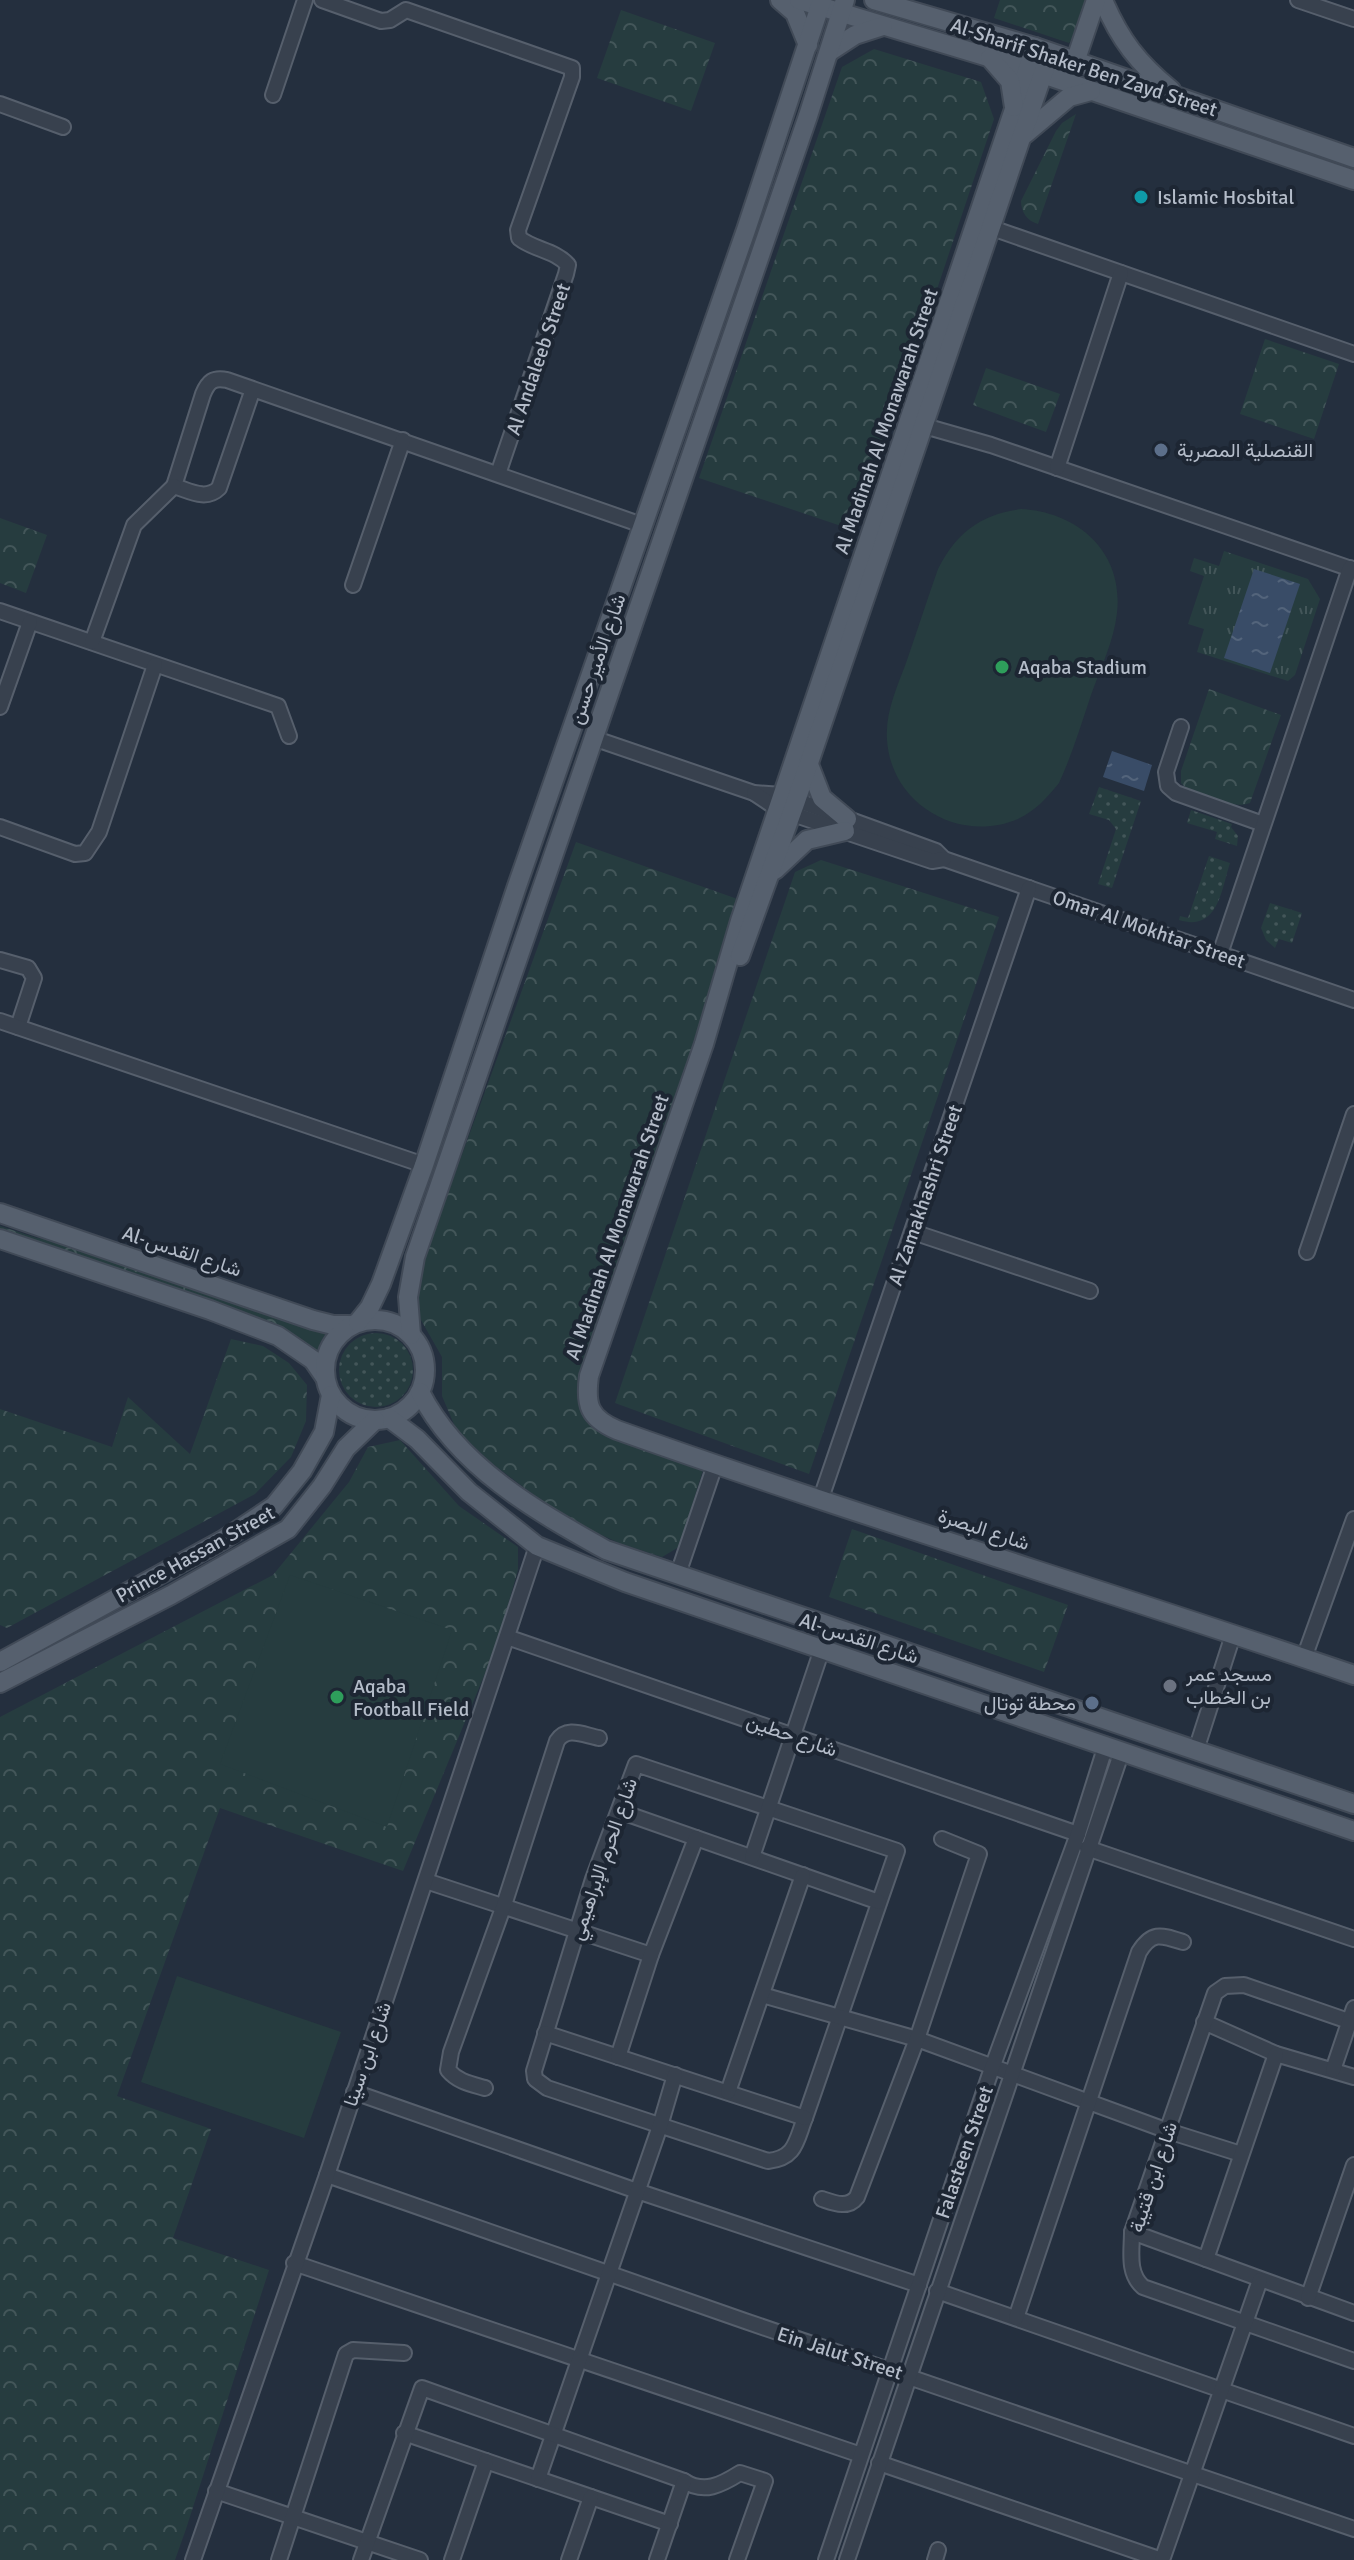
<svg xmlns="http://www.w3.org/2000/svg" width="1354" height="2560" viewBox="0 0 1354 2560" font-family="Signika,Vazirmatn,sans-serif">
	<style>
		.grass { fill: url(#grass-tufts) }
		.forest { fill: url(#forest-crowns) }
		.garden { fill: url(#garden-dots) }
		.pitch { fill: #263c3f }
		.water { fill: url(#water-ripples) }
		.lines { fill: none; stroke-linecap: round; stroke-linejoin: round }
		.minor-casing { stroke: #565f6c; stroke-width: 18 }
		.major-casing { stroke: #414a57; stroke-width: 22 }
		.minor { stroke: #38414e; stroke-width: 14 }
		.major { stroke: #56606e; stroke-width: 18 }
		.culture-dot { fill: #0f9aa8; stroke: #1d2633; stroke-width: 3 }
		.service-dot { fill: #5c6f8a; stroke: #1d2633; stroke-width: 3 }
		.leisure-dot { fill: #2e9e5b; stroke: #1d2633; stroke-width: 3 }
		.worship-dot { fill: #6b7280; stroke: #1d2633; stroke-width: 3 }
		.labels { text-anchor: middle; stroke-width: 8; stroke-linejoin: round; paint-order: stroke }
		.street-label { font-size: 20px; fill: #b4bcc9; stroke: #1d2633 }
		.poi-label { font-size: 20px; fill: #b4bcc9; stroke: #1d2633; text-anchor: start }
	</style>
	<defs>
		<pattern id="grass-tufts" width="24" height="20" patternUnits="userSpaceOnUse" patternTransform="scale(2)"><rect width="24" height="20" fill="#263c3f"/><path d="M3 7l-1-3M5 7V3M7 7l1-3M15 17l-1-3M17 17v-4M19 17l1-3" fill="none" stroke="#435659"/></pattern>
		<pattern id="forest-crowns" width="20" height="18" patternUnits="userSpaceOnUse" patternTransform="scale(2)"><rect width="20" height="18" fill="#263c3f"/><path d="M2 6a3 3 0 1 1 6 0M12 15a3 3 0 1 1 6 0" fill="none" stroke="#435659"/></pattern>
		<pattern id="garden-dots" width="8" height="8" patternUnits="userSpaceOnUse" patternTransform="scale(2)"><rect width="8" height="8" fill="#263c3f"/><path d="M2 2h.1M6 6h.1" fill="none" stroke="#435659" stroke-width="1.8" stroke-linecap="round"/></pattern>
		<pattern id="water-ripples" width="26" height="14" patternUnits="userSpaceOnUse" patternTransform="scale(2)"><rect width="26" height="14" fill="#394c67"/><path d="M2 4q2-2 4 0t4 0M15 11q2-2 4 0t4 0" fill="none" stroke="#53647b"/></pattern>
	</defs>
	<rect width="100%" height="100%" fill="#242f3e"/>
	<!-- grass -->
	<path class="grass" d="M1224,551L1308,579L1320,599L1295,675L1288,681L1197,652L1204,629L1188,624L1204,576L1190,571L1194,558L1219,566Z"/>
	<!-- forest -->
	<g class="forest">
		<path d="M1000,0H1090L1088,19L1069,43L994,18Z"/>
		<path d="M621,10L715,43L691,111L597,78Z"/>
		<path d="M874,49L981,82L994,119L856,531L699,478L842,67Z"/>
		<path d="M1076,114L1038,224C1027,221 1021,212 1021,201L1056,131L1062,123Z"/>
		<path d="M1265,339L1339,364L1314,439L1240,414Z"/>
		<path d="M986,368L1060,394L1046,432L973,405Z"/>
		<path d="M0,518L47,535L26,593L0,583Z"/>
		<path d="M1209,689L1281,715L1250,803C1230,810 1205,795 1186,788L1181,783V771Z"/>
		<path d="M576,842L746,902L583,1395L598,1426L696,1461L703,1470L679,1547L662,1557L619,1543L565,1518L490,1462L456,1429L442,1396V1357L417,1313V1278Z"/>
		<path d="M821,860L999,917L809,1474L615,1403L795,872Z"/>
		<path d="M0,1226L37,1238L61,1241L328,1330L320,1343L319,1352L290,1333L256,1319L0,1231Z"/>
		<path d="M231,1339L263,1346L289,1363L307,1385L306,1421L291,1457L255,1494L7,1628L0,1625V1409L112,1447L128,1397L190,1454Z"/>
		<path d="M400,1440L459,1506L518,1547V1570L496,1647L403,1871L220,1808L117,2096L211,2129L173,2238L269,2270L186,2529L175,2560H0V1717L273,1575L349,1482L368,1447Z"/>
		<path d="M852,1529L1068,1605L1044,1672L829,1597Z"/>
	</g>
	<!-- garden -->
	<g class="garden">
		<path d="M1099,787L1141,801L1112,888L1098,884L1116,829L1109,820L1089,814Z"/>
		<path d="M1191,810L1232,824L1231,827L1238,836L1237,846L1215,839L1217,832L1187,823Z"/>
		<path d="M1209,856L1230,863C1221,891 1218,932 1179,920L1180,916L1188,918Z"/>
		<path d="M1270,903L1302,913L1292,943L1279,939L1275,948L1266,940L1261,928Z"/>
		<circle cx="376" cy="1370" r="37"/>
	</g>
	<!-- pitch -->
	<g class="pitch">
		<path d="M1021,509C1078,512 1124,552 1117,613C1114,641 1100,669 1091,695C1081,725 1072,755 1059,783C1047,798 1035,811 1018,819C959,844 891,804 887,740C885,713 897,687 906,663C917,631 927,600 938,569C956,533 981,514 1021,509Z"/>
		<path d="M290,1575L452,1630L387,1827L220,1764Z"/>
		<path d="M177,1976L341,2032L304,2138L141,2082Z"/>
	</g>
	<!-- water -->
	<g class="water">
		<path d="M1254,569L1300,584L1270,673L1224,658Z"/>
		<path d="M1112,751L1152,765L1144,791L1103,777Z"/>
	</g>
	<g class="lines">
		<defs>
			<g id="minor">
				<path d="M322,0L381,21L390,20L406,10L572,68V77L518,230L519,238C534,250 555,250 568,265L566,274L498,474"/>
				<path d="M1298,0L1354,19"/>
				<path d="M273,95L305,0"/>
				<path d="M0,104L63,127"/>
				<path d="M992,228L1354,354"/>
				<path d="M253,389L219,488C206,501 190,491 174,486L203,394C208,382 213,377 227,380L642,525"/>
				<path d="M914,423L991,445L1354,570"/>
				<path d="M1057,468L1121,273"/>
				<path d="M353,585L403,440"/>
				<path d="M0,611L278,706L289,736"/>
				<path d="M92,642L134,525L174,486"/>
				<path d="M0,707L30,622"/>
				<path d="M1181,727L1166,772L1168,786L1176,793L1263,824"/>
				<path d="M593,738L754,793L782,795L936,851L944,859L1354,1000"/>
				<path d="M754,793L778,809L932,861L944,859"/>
				<path d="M0,827L75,854L85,853L99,832L155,665"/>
				<path d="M1220,954L1350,568"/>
				<path d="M0,960L28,968L34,978L18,1027"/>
				<path d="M0,1021L424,1165"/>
				<path d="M913,1232L1090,1291"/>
				<path d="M1307,1252L1354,1114"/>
				<path d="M820,1501L1029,888"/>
				<path d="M678,1574L715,1465"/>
				<path d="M507,1637L1078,1834"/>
				<path d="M1304,1658L1354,1519"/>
				<path d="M1196,1750L1233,1635"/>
				<path d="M636,1764L897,1851L805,2118C796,2141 796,2158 768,2161L547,2088L535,2079L534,2071L593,1879Z"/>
				<path d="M619,1811L879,1902"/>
				<path d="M1087,1848L1354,1939"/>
				<path d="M752,1857L822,1649"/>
				<path d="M426,1881L651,1955"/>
				<path d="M762,1995L917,2039L1168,2131L1241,2154"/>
				<path d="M1204,2022L1276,2054L1354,2077"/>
				<path d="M1354,2023L1244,1985L1225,1986L1215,1993L1132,2232C1132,2251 1127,2273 1143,2287L1354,2361"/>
				<path d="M545,2033L805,2118"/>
				<path d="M618,2057L651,1955L696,1838"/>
				<path d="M1333,2070L1354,2008"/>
				<path d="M485,2088C471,2084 458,2082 448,2070L451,2052L504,1905L557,1741C567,1726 583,1735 599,1738"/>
				<path d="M354,2092L637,2191L919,2285"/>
				<path d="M728,2092L803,1875"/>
				<path d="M327,2175L745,2321L1354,2529"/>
				<path d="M822,2199C834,2203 848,2209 857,2197L917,2039L979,1854L942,1839"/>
				<path d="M1132,2232L1354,2313"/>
				<path d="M1206,2259L1276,2054"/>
				<path d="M294,2263L861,2455"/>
				<path d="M937,2291L1354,2436"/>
				<path d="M1308,2298L1354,2165"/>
				<path d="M1016,2318L1139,1952C1152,1931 1161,1935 1183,1942"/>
				<path d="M404,2433L670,2524"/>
				<path d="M879,2463L1162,2560"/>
				<path d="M538,2479L660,2126L675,2075"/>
				<path d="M216,2491L420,2560"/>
				<path d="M193,2560L327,2175L537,1546"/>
				<path d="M279,2560L346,2354L353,2350L404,2353"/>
				<path d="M361,2560L422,2388L684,2481C704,2494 721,2485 740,2473L765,2481L737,2560"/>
				<path d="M452,2560L486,2461"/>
				<path d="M569,2560L591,2497"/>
				<path d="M657,2560L684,2481"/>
				<path d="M826,2560L992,2068L1078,1834L1106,1745"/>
				<path d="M847,2560L1122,1751"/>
				<path d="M935,2560L938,2550"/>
				<path d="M1162,2560L1260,2280"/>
			</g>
			<g id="major">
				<path d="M780,0L795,13L808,45"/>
				<path d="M799,0L1028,69L1354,180"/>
				<path d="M874,0L1035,47L1354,158"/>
				<path d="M1103,0C1120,40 1138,63 1171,90"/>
				<path d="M1035,47L740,921L704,1044L589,1376C585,1405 589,1418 617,1430C861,1517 1109,1591 1354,1675"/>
				<path d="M829,52L855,35L883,26"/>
				<path d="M990,58L1010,81L1014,107"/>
				<path d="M1075,62L1096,0"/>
				<path d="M1025,134L1069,97L1091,91"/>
				<path d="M808,762L822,798L847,819"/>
				<path d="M775,870L807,840L845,831"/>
				<path d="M740,956L796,801L1050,53"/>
				<path d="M0,1213L313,1320L333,1325H351"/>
				<path d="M0,1239L210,1310L278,1336L313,1360L324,1376"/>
				<circle cx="375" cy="1370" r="50"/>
				<path d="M358,1322L370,1307L381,1284L424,1165L517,886L746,230L822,0"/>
				<path d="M411,1335L408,1297L415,1257L808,116L845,0"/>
				<path d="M420,1392C457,1466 536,1511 606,1550L1354,1804"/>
				<path d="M389,1418L417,1439L469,1492L537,1546L625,1582L1354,1831"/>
				<path d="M0,1662L223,1540L274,1506L302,1471L324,1432L331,1395"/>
				<path d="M0,1683L171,1595L288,1529L322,1486L346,1448L375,1420"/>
			</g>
		</defs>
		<!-- minor casing -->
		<use href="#minor" class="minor-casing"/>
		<!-- major casing -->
		<use href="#major" class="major-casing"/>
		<!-- minor -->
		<use href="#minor" class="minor"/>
		<!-- major -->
		<use href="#major" class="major"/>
	</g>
	<!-- markers -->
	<circle class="culture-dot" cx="1141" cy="197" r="8"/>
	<g class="service-dot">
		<circle cx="1161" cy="450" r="8"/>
		<circle cx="1092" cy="1703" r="8"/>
	</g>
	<g class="leisure-dot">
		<circle cx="1002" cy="667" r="8"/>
		<circle cx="337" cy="1697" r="8"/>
	</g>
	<circle class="worship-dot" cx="1170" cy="1686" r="8"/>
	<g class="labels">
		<!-- street labels -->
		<g class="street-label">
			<text transform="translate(1084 67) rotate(18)" y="7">Al-Sharif Shaker Ben Zayd Street</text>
			<text transform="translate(538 359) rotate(-71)" y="7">Al Andaleeb Street</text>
			<text transform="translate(886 421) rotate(-71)" y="7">Al Madinah Al Monawarah Street</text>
			<text transform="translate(597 659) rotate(-71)" y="7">شارع الأمير حسن</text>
			<text transform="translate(1149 929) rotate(19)" y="7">Omar Al Mokhtar Street</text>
			<text transform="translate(925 1195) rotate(-71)" y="7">Al Zamakhashri Street</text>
			<text transform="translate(617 1227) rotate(-71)" y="7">Al Madinah Al Monawarah Street</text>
			<text transform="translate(182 1251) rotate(18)" y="7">Al-شارع القدس</text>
			<text transform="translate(984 1529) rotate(18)" y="7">شارع البصرة</text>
			<text transform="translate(195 1554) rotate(-29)" y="7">Prince Hassan Street</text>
			<text transform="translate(859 1638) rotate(18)" y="7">Al-شارع القدس</text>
			<text transform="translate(792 1735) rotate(19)" y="7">شارع حطين</text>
			<text transform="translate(603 1859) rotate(-71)" y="7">شارع الحرم الإبراهيمي</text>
			<text transform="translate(367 2054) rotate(-71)" y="7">شارع ابن سينا</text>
			<text transform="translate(964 2152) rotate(-71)" y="7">Falasteen Street</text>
			<text transform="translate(1153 2177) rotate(-72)" y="7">شارع ابن قتيبة</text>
			<text transform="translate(840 2353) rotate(18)" y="7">Ein Jalut Street</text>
		</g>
		<!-- poi labels -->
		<g class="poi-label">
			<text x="1157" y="204">Islamic Hosbital</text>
			<text x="1177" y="457">القنصلية المصرية</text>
			<text x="1018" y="674">Aqaba Stadium</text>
			<text x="1186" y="1681">مسجد عمر<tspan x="1186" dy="23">بن الخطاب</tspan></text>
			<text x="353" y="1693">Aqaba<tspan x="353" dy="23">Football Field</tspan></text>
			<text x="1076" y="1710" text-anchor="end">محطة توتال</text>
		</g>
	</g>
</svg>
